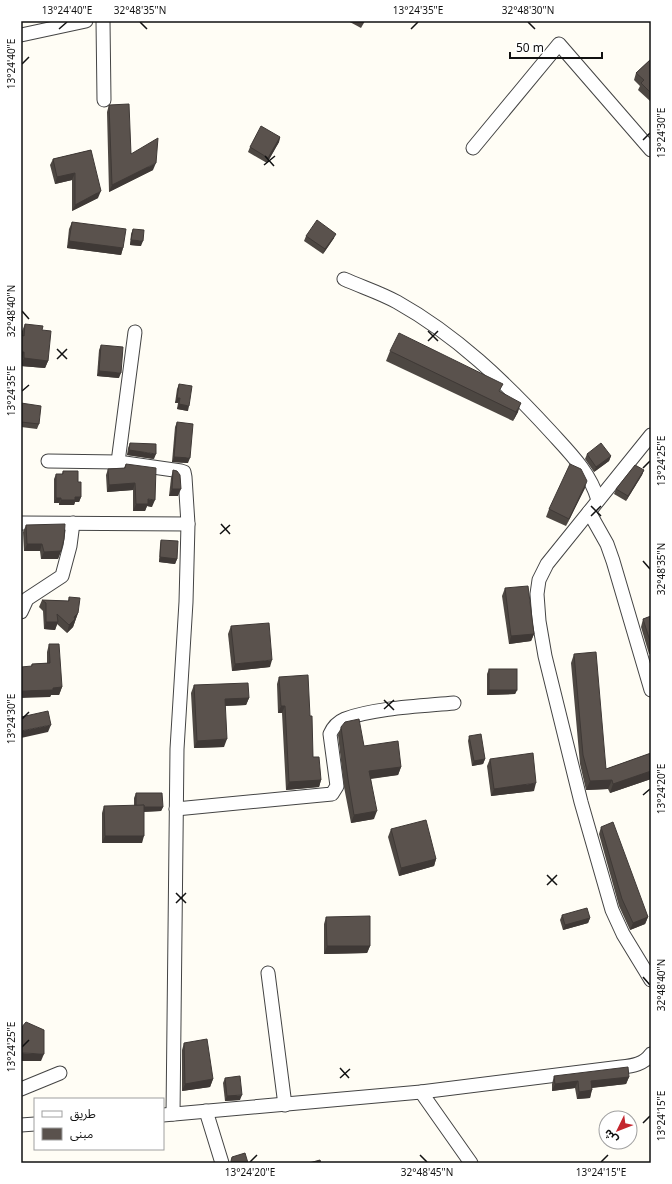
<svg xmlns="http://www.w3.org/2000/svg" width="672" height="1184" viewBox="0 0 672 1184" font-family="Georgia,'Noto Sans Arabic',serif">
	<style>
		.lines { fill: none; stroke-linecap: round; stroke-linejoin: round }
		.minor-casing { stroke: #444; stroke-width: 15 }
		.minor { stroke: #fff; stroke-width: 13 }
		.wall { fill: #4d4742 }
		.shaded-wall { fill: #3f3936 }
		.building { fill: #5a524d; stroke: #3f3936 }
		.ticks { fill: none; stroke: #111; stroke-width: 1.5 }
		.neatline { fill: none; stroke: #111; stroke-width: 1.5 }
		.ticks-label { font-size: 10px; text-anchor: middle; fill: #111 }
	</style>
	<rect width="100%" height="100%" fill="#fffdf5"/>
	<g class="lines">
		<defs>
			<g id="minor">
				<path d="M103,21L104,100"/>
				<path d="M21,35L86,21"/>
				<path d="M473,148L559,44L651,150"/>
				<path d="M344,279C362,287 381,293 397,302C456,335 505,382 550,431C569,452 590,472 598,500"/>
				<path d="M651,435L547,564L539,580L537,594L539,621L545,656L581,802L612,910L623,934L651,980"/>
				<path d="M48,461L118,462L181,471L184,472L185,477L188,524L186,602L177,749L173,1114"/>
				<path d="M118,462L135,332"/>
				<path d="M589,512L607,544L613,561L651,690"/>
				<path d="M21,523L188,524"/>
				<path d="M21,612L27,599L62,576L70,546L73,523"/>
				<path d="M176,809L332,794L337,786L330,734C333,727 338,722 345,719C374,708 422,706 454,703"/>
				<path d="M268,973L285,1105"/>
				<path d="M21,1089L60,1073"/>
				<path d="M421,1092L471,1163"/>
				<path d="M206,1111L222,1163"/>
				<path d="M163,1115L421,1092L621,1067C633,1066 644,1064 651,1054"/>
				<path d="M21,1125L35,1124"/>
			</g>
		</defs>
		<!-- minor casing -->
		<use href="#minor" class="minor-casing"/>
		<!-- minor -->
		<use href="#minor" class="minor"/>
	</g>
	<!-- wall -->
	<g class="wall">
		<path d="M348,21H365L361,28Z"/>
		<path d="M651,59V100L650,101L638,90L640,86L634,80L636,73Z"/>
		<path d="M109,105L131,154L153,170L109,192L107,112Z"/>
		<path d="M280,137L279,142L267,163L248,152L250,147Z"/>
		<path d="M91,150L98,198L72,211V180L55,184L50,165L53,159Z"/>
		<path d="M72,222L123,248L121,255L67,248L69,229Z"/>
		<path d="M133,229L141,246L130,245L131,234Z"/>
		<path d="M306,236L334,238L323,254L304,241Z"/>
		<path d="M25,324L42,330L48,361L45,368L21,366L22,359V331Z"/>
		<path d="M101,345L119,378L97,376L99,350Z"/>
		<path d="M390,351L500,391L518,412L513,421L386,361Z"/>
		<path d="M179,384L188,411L177,409L178,403H175L177,389Z"/>
		<path d="M21,403L39,424L37,429L21,427Z"/>
		<path d="M177,422L188,463L172,462L175,427Z"/>
		<path d="M130,443L154,459L127,455L128,448Z"/>
		<path d="M587,454L611,456L609,461L594,472L585,459Z"/>
		<path d="M126,464L152,507L147,506L145,511H133V490L107,492L106,475L108,469L124,468Z"/>
		<path d="M173,470L178,496H169L171,478Z"/>
		<path d="M644,470L642,475L626,501L614,494L616,489Z"/>
		<path d="M63,471L78,482L81,497L79,502H75L74,505H59V503H54V479L56,474H62Z"/>
		<path d="M585,488L566,526L546,517L549,509Z"/>
		<path d="M26,525L61,551L58,559H41L40,551H24L23,532Z"/>
		<path d="M161,540L177,559L175,564L159,562L160,545Z"/>
		<path d="M505,588L534,634L531,641L509,644L502,596Z"/>
		<path d="M69,597L78,613L73,627L67,633L57,624L55,630L44,629L43,611L39,607L42,600L68,601Z"/>
		<path d="M651,616V654H649L641,627L643,619Z"/>
		<path d="M231,626L270,667L232,671L228,634Z"/>
		<path d="M49,644L62,687L59,695H51L50,697L31,666L32,664L47,663V652Z"/>
		<path d="M574,654L606,769L651,753V779L610,793L608,789L586,790L580,764L571,663Z"/>
		<path d="M489,669L517,690L515,694L487,695V674Z"/>
		<path d="M279,677L310,716L313,757L321,780L319,787L286,790L282,713H278L277,684Z"/>
		<path d="M194,685L249,698L246,705L225,706L224,747L194,748L191,693Z"/>
		<path d="M341,727L364,746L401,767L398,775L371,779L374,819L351,823L344,787L338,735Z"/>
		<path d="M469,736L485,759L483,764L472,766L468,741Z"/>
		<path d="M490,759L534,791L491,796L487,766Z"/>
		<path d="M136,793L163,807L161,811L144,812L142,843H102V813L104,806H134V798Z"/>
		<path d="M601,827L648,917L645,924L630,930L619,906L599,834Z"/>
		<path d="M391,829L436,859L434,866L399,876L388,837Z"/>
		<path d="M562,915L590,918L588,923L563,930L560,920Z"/>
		<path d="M326,917L370,946L367,953L324,954V924Z"/>
		<path d="M184,1043L213,1079L210,1087L182,1091V1050Z"/>
		<path d="M554,1076L629,1077L626,1084L592,1088L590,1098L577,1099L575,1088L552,1091V1084Z"/>
		<path d="M225,1078L240,1100L225,1101L223,1083Z"/>
	</g>
	<!-- shaded-wall -->
	<g class="shaded-wall">
		<path d="M280,137L279,142L267,163L268,158Z"/>
		<path d="M156,163L153,170L109,192L112,185Z"/>
		<path d="M75,173L72,180L55,184L57,177Z"/>
		<path d="M101,191L98,198L72,211L75,205Z"/>
		<path d="M336,234L334,238L323,254L325,249Z"/>
		<path d="M131,240L143,241L141,246L130,245Z"/>
		<path d="M69,241L123,248L121,255L67,248Z"/>
		<path d="M21,352H24L22,359H21Z"/>
		<path d="M24,358L48,361L45,368L21,366Z"/>
		<path d="M99,371L121,373L119,378L97,376Z"/>
		<path d="M177,398H180L178,403H175Z"/>
		<path d="M521,403L518,412L513,421L516,412Z"/>
		<path d="M179,404L189,406L188,411L177,409Z"/>
		<path d="M129,450L156,454L154,459L127,455Z"/>
		<path d="M611,456L609,461L594,472L596,467Z"/>
		<path d="M174,457L190,458L188,463L172,462Z"/>
		<path d="M644,470L642,475L626,501L628,496Z"/>
		<path d="M587,481L585,488L566,526L569,519Z"/>
		<path d="M135,483L133,490L107,492L109,485Z"/>
		<path d="M172,489H181L178,496H169Z"/>
		<path d="M75,497H81L79,502H75L74,505H59L61,500Z"/>
		<path d="M56,498H61L59,503H54Z"/>
		<path d="M148,499L155,500L152,507L147,506L145,511H133L136,504Z"/>
		<path d="M27,544H42L40,551H24Z"/>
		<path d="M61,551L58,559H41L44,552Z"/>
		<path d="M160,557L177,559L175,564L159,562Z"/>
		<path d="M78,613L73,627L67,633L69,625L74,617Z"/>
		<path d="M46,622H58L55,630L44,629Z"/>
		<path d="M534,634L531,641L509,644L511,636Z"/>
		<path d="M272,660L270,667L232,671L235,664Z"/>
		<path d="M62,687L59,695H51L50,697L21,698V691Z"/>
		<path d="M489,690H517L515,694L487,695Z"/>
		<path d="M249,698L246,705L222,706L225,699Z"/>
		<path d="M281,706H285L282,713H278Z"/>
		<path d="M51,725L48,732L21,738V731Z"/>
		<path d="M227,739L224,747L194,748L197,741Z"/>
		<path d="M485,759L483,764L472,766L474,761Z"/>
		<path d="M401,767L398,775L366,779L369,771Z"/>
		<path d="M651,771V779L610,793L613,784Z"/>
		<path d="M321,780L319,787L286,790L289,782Z"/>
		<path d="M612,780L608,789L586,790L590,781Z"/>
		<path d="M536,783L534,791L491,796L494,789Z"/>
		<path d="M136,807H163L161,811L134,812Z"/>
		<path d="M377,811L374,819L351,823L354,815Z"/>
		<path d="M105,836H144L142,843H102Z"/>
		<path d="M436,859L434,866L399,876L401,868Z"/>
		<path d="M648,917L645,924L630,930L633,923Z"/>
		<path d="M590,918L588,923L563,930L565,925Z"/>
		<path d="M327,946H370L367,953L324,954Z"/>
		<path d="M22,1053L44,1054L41,1061H21V1056Z"/>
		<path d="M629,1077L626,1084L589,1088L591,1081Z"/>
		<path d="M213,1079L210,1087L182,1091L185,1084Z"/>
		<path d="M578,1081L575,1088L552,1091L555,1084Z"/>
		<path d="M592,1090L590,1098L577,1099L579,1092Z"/>
		<path d="M242,1095L240,1100L225,1101L227,1096Z"/>
	</g>
	<!-- building -->
	<g class="building">
		<path d="M359,21H364L363,23Z"/>
		<path d="M651,59V93L641,83L644,80L636,73Z"/>
		<path d="M129,104L131,154L158,138L156,163L112,185L109,105Z"/>
		<path d="M261,126L280,137L268,158L250,147Z"/>
		<path d="M91,150L101,191L75,205V173L57,177L53,159Z"/>
		<path d="M317,220L336,234L325,249L306,236Z"/>
		<path d="M72,222L126,229L123,248L69,241Z"/>
		<path d="M133,229L144,230L143,241L131,240Z"/>
		<path d="M25,324L43,326L42,330L51,331L48,361L24,358V352H21V335L24,336Z"/>
		<path d="M399,333L503,384L499,391L521,403L516,412L390,351Z"/>
		<path d="M101,345L123,347L121,373L99,371Z"/>
		<path d="M179,384L192,386L189,406L179,404L180,398H177Z"/>
		<path d="M21,403L41,406L39,424L21,422Z"/>
		<path d="M177,422L193,424L190,458L174,457Z"/>
		<path d="M130,443L156,444V454L129,450Z"/>
		<path d="M601,443L611,456L596,467L587,454Z"/>
		<path d="M126,464L156,468L155,500L148,499V504H136L135,483L109,485L108,469L125,468Z"/>
		<path d="M570,464L581,469L587,481L569,519L549,509Z"/>
		<path d="M635,465L644,470L628,496L616,489Z"/>
		<path d="M173,470L177,471L180,475L181,489H172Z"/>
		<path d="M63,471H78V482H81V497H75V500H61V498H56V474H63Z"/>
		<path d="M65,524L64,539L61,551L44,552L42,544H27L26,525Z"/>
		<path d="M161,540L178,541L177,559L160,557Z"/>
		<path d="M528,586L534,634L511,636L505,588Z"/>
		<path d="M69,597L80,598L78,613L74,617L75,619L69,625L57,614L58,622H46V603L42,600L69,601Z"/>
		<path d="M651,616V644L643,619Z"/>
		<path d="M269,623L272,660L235,664L231,626Z"/>
		<path d="M49,644H59L62,687L53,688V690L21,691V667L32,666V664L50,663Z"/>
		<path d="M596,652L606,769L651,753V771L613,784L612,780L590,781L583,755L574,654Z"/>
		<rect x="489" y="669" width="28" height="21"/>
		<path d="M308,675L310,716H312L313,757H319L321,780L289,782L285,706H281L279,677Z"/>
		<path d="M248,683L249,698L225,699L227,739L197,741L194,685Z"/>
		<path d="M48,711L51,725L21,731V717Z"/>
		<path d="M359,719L364,746L398,741L401,767L369,771L377,811L354,815L348,779L341,727L345,722Z"/>
		<path d="M481,734L485,759L474,761L469,736Z"/>
		<path d="M533,753L536,783L494,789L490,759Z"/>
		<path d="M136,793H162L163,807H144V805L136,806Z"/>
		<path d="M144,805V836H105L104,806Z"/>
		<path d="M426,820L436,859L401,868L391,829Z"/>
		<path d="M613,822L648,917L633,923L622,899L601,827Z"/>
		<path d="M587,908L590,918L565,925L562,915Z"/>
		<path d="M370,916V946H327L326,917Z"/>
		<path d="M26,1022L44,1030V1054L22,1053L21,1052V1028Z"/>
		<path d="M207,1039L213,1079L185,1084L184,1043Z"/>
		<path d="M628,1067L629,1077L591,1081L592,1090L579,1092L578,1081L555,1084L554,1076Z"/>
		<path d="M240,1076L242,1095L227,1096L225,1078Z"/>
		<path d="M245,1153L248,1163H231V1161L232,1157Z"/>
		<path d="M320,1160L321,1163H309Z"/>
	</g>
	<!-- ticks -->
	<path class="ticks" d="M140,22L147,29M528,22L535,29M59,29L67,22M411,29L418,22M22,64L29,57M643,140L650,133M265,156L274,166M264,165L275,156M22,311L29,319M428,331L438,341M428,341L438,331M57,349L67,359M57,359L67,349M22,391L29,385M643,468L650,461M591,506L601,516M591,516L601,506M221,524L230,534M220,534L230,525M643,561L650,569M384,700L394,710M384,709L394,700M22,719L29,712M643,795L650,789M547,875L557,885M547,885L557,875M176,893L186,903M176,903L186,893M643,977L650,985M22,1047L29,1040M340,1068L349,1078M340,1078L350,1069M643,1123L650,1116M420,1155L427,1162M250,1162L257,1155M601,1162L608,1155"/>
	<!-- border -->
	<rect width="672" height="1184" fill="none" stroke="#ffffff" stroke-width="44"/>
	<!-- legend -->
	<rect x="34" y="1098" width="130" height="52" fill="#ffffff" stroke="#a0a0a0"/>
	<rect x="42" y="1111" width="20" height="6" fill="#ffffff" stroke="#a0a0a0"/>
	<text x="70" y="1118" font-size="12" fill="#111111">طريق</text>
	<rect x="42" y="1128" width="20" height="12" fill="#5a524d" stroke="#a0a0a0"/>
	<text x="70" y="1138" font-size="12" fill="#111111">مبنى</text>
	<!-- north arrow -->
	<g transform="translate(618 1130) rotate(227)"><circle r="19" fill="#ffffff" stroke="#a0a0a0"/>
	<path d="M0-3L7 15L0 10L-7 15Z" fill="#c4262e"/>
	<text y="-6" font-size="11" font-weight="bold" text-anchor="middle" fill="#111111">ش</text>
	</g>
	<!-- scale -->
	<path d="M510 52v6h92v-6" fill="none" stroke="#111111" stroke-width="2"/>
	<text x="516" y="52" font-size="12" fill="#111111" stroke="#ffffff" stroke-width="3" paint-order="stroke">50 m</text>
	<rect x="22" y="22" width="628" height="1140" class="neatline"/>
	<g class="ticks-label">
		<text x="67" y="14">13°24'40"E</text>
		<text x="140" y="14">32°48'35"N</text>
		<text x="418" y="14">13°24'35"E</text>
		<text x="528" y="14">32°48'30"N</text>
		<text transform="translate(11 64) rotate(-90)" y="4">13°24'40"E</text>
		<text transform="translate(661 133) rotate(-90)" y="4">13°24'30"E</text>
		<text transform="translate(11 311) rotate(-90)" y="4">32°48'40"N</text>
		<text transform="translate(11 391) rotate(-90)" y="4">13°24'35"E</text>
		<text transform="translate(661 461) rotate(-90)" y="4">13°24'25"E</text>
		<text transform="translate(661 569) rotate(-90)" y="4">32°48'35"N</text>
		<text transform="translate(11 719) rotate(-90)" y="4">13°24'30"E</text>
		<text transform="translate(661 789) rotate(-90)" y="4">13°24'20"E</text>
		<text transform="translate(661 985) rotate(-90)" y="4">32°48'40"N</text>
		<text transform="translate(11 1047) rotate(-90)" y="4">13°24'25"E</text>
		<text transform="translate(661 1116) rotate(-90)" y="4">13°24'15"E</text>
		<text x="250" y="1176">13°24'20"E</text>
		<text x="427" y="1176">32°48'45"N</text>
		<text x="601" y="1176">13°24'15"E</text>
	</g>
</svg>
